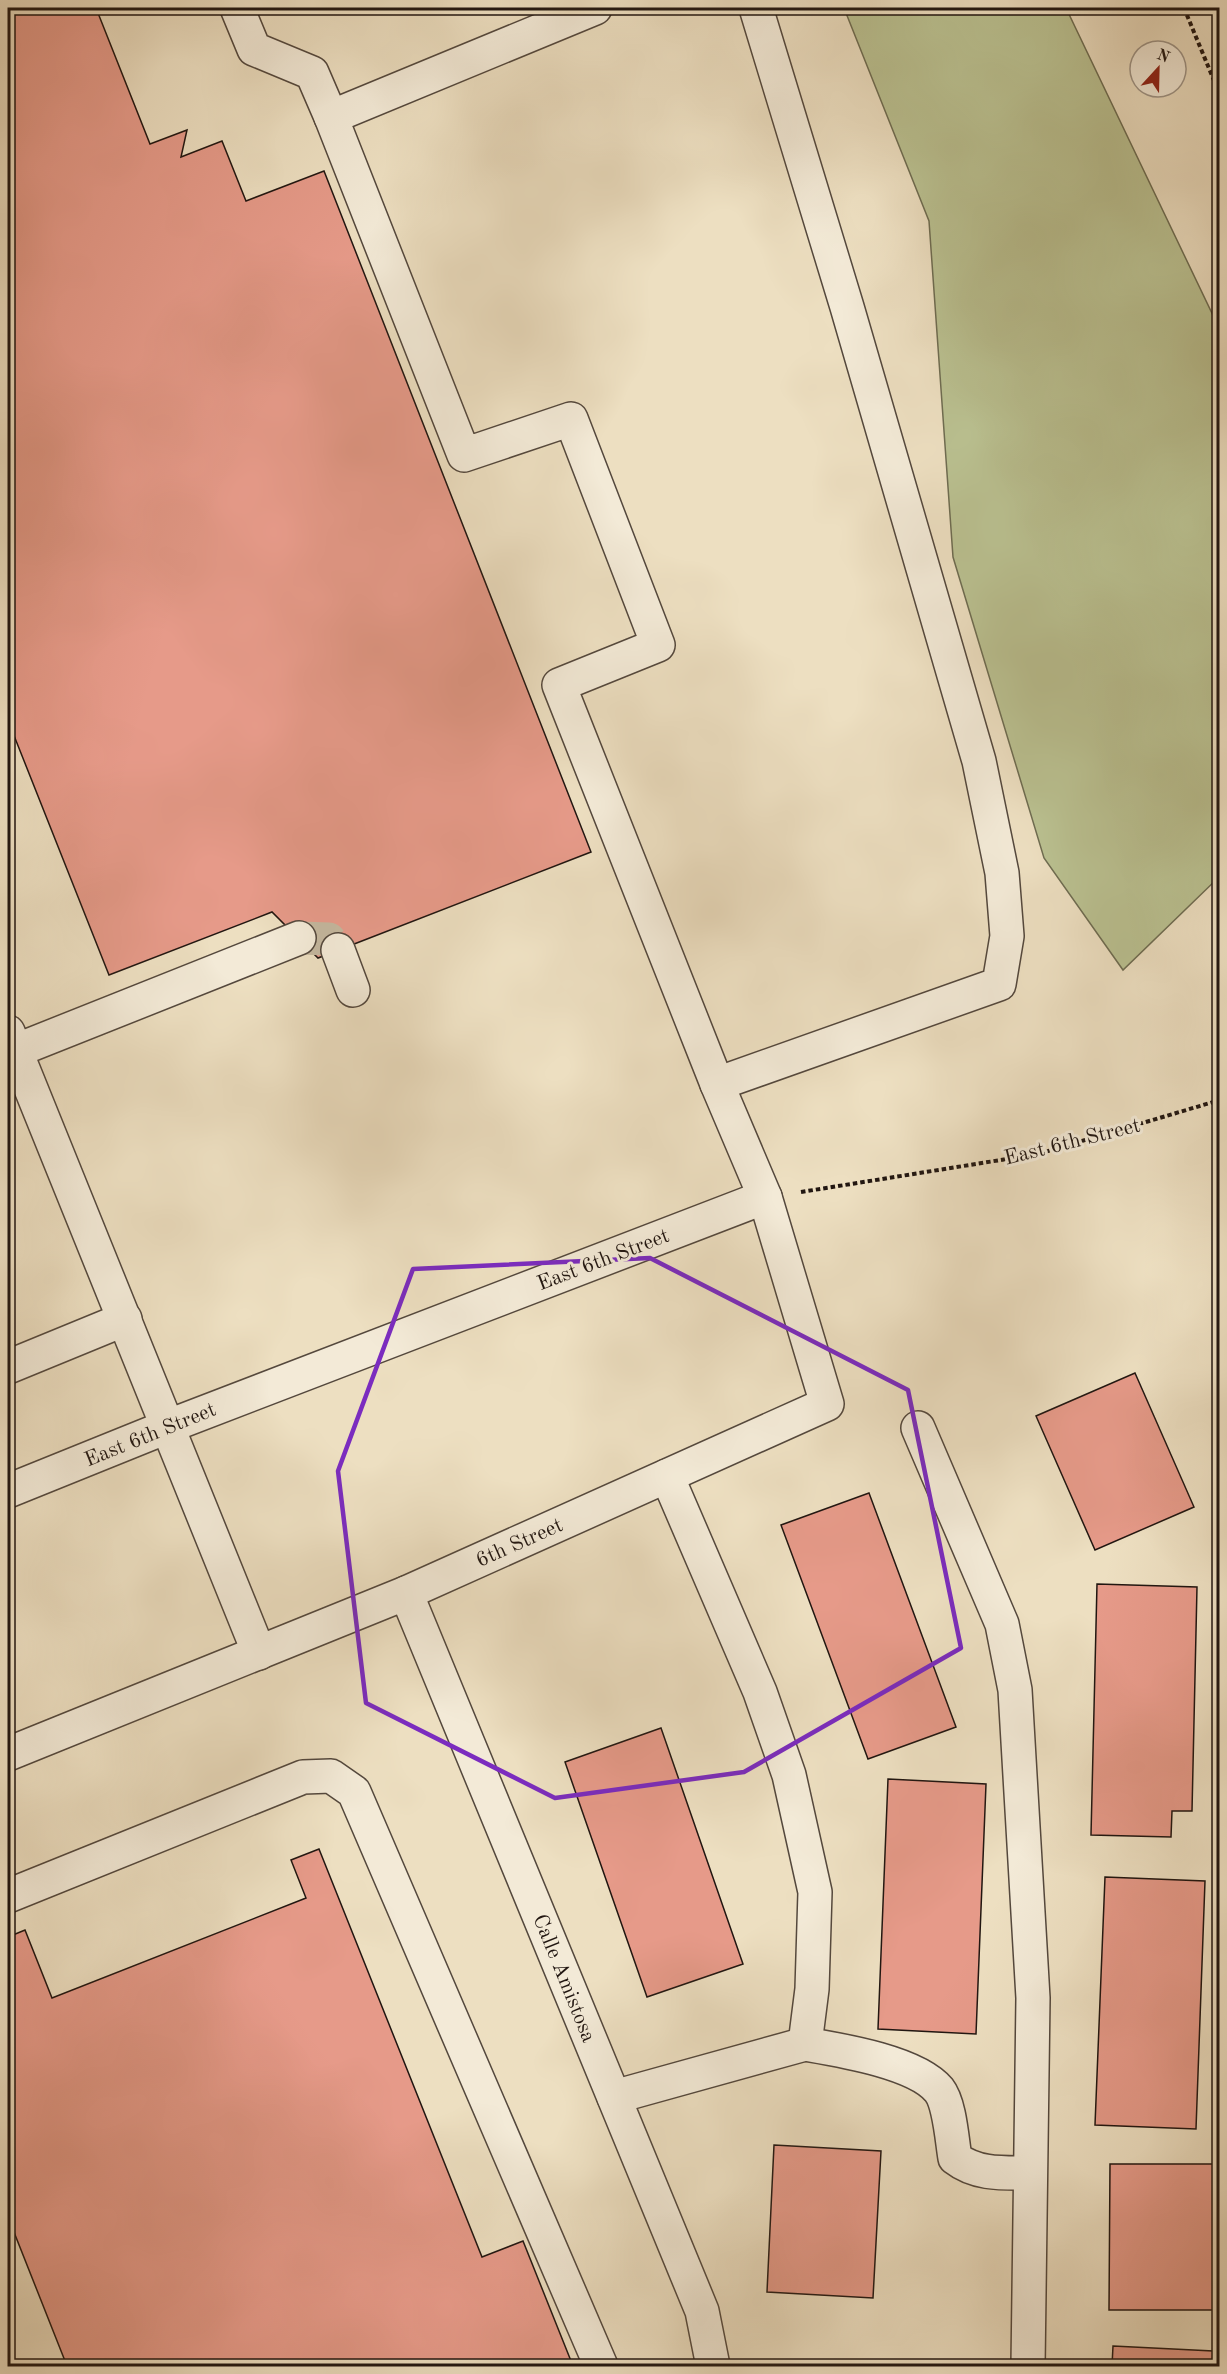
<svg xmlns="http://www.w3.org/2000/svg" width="1227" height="2374" viewBox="0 0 1227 2374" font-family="'Old Standard TT',serif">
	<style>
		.green { fill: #bac191; stroke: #6e6c51; stroke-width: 1.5 }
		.building { fill: #e69a89; stroke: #211611; stroke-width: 1.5 }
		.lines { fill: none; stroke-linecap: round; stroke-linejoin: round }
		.minor-tunnel { stroke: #c4b79e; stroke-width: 33; stroke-dasharray: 33 16; stroke-linecap: butt }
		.minor-casing { stroke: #54483d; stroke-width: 36 }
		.path { stroke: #211611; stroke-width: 4; stroke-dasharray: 4.5 3; stroke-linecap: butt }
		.minor { stroke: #f3ead7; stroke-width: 33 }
		.marked { fill: none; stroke: #7b2cbf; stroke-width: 4.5; stroke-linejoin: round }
		.labels { text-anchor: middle; stroke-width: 6; stroke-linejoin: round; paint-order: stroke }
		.street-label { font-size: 21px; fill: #211611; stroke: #f3ead7 }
	</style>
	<rect width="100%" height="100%" fill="#eddfc1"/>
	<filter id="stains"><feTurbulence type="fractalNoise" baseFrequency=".00333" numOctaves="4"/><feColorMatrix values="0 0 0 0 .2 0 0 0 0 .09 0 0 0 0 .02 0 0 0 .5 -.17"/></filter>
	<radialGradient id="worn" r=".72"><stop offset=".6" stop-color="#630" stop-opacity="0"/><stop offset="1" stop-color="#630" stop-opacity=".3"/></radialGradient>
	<!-- green -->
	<path class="green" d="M844,8H1066L1219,328V877L1123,970L1044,858L953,557L929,221Z"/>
	<!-- building -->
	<g class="building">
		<path d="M33,8H96L150,144L187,130L181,157L222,141L246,201L324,171L591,852L318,958L272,912L109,975L11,728L8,727V17Z"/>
		<path d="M1135,1373L1194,1507L1095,1550L1036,1416Z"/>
		<path d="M869,1493L956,1727L868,1759L781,1525Z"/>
		<path d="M1097,1584L1197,1587L1192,1811H1172L1171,1837L1091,1835Z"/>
		<path d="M661,1728L743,1964L647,1997L565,1762Z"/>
		<path d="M888,1779L986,1784L976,2034L878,2029Z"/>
		<path d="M319,1849L482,2257L523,2241L573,2366H67L8,2217V1937L25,1930L52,1998L306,1898L291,1860Z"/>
		<path d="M1105,1877L1205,1881L1196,2129L1095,2125Z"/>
		<path d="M774,2145L881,2151L873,2298L767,2292Z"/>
		<path d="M1110,2164H1213V2310H1109Z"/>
		<path d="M1113,2346L1213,2351L1212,2366H1112Z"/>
	</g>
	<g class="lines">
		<!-- minor-tunnel -->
		<path class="minor-tunnel" d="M299,938L329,939L338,950"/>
		<defs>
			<g id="minor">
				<path d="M237,8L254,49L312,73L331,117"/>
				<path d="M338,950L353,990"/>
				<path d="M8,1032L259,1653"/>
				<path d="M15,1051L299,938"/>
				<path d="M717,1084L999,984L1007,936L1002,873L979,761L847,307L756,8"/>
				<path d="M8,1367L125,1319"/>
				<path d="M918,1428L1002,1624L1015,1690L1033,1998L1028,2366"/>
				<path d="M8,1491L169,1426L765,1197"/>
				<path d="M406,1593L702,2311L713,2366"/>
				<path d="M8,1754L406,1593L827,1404L765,1197L717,1084L559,685L658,645L571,419L464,455L331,117L595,8"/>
				<path d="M8,1896L303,1777L331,1776L354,1792L601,2366"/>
				<path d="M805,2044C840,2050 916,2062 939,2090C950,2104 952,2141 955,2158C977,2175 1003,2173 1030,2173"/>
				<path d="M614,2097L805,2044L812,1989L815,1892L789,1775L760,1692L667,1476"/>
			</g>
		</defs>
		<!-- minor casing -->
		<use href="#minor" class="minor-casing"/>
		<!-- path -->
		<g class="path">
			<path d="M1184,8L1220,95"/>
			<path d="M801,1192L1038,1154L1220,1100"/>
		</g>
		<!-- minor -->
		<use href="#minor" class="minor"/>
	</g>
	<!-- marked area -->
	<path class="marked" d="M650,1258L908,1390L961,1648L744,1772L555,1798L366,1703L338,1471L413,1269Z"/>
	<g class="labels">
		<!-- street labels -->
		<g class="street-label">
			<text transform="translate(1072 1141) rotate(-14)" y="7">East 6th Street</text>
			<text transform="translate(603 1259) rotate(-21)" y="7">East 6th Street</text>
			<text transform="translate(150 1434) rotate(-22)" y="7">East 6th Street</text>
			<text transform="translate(519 1542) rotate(-24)" y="7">6th Street</text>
			<text transform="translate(565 1978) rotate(68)" y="7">Calle Amistosa</text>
		</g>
	</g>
	<!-- margin -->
	<rect width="1227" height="2374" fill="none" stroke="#eddfc1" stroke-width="30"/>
	<rect x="9" y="9" width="1209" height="2356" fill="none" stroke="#211611" stroke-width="3"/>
	<rect x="15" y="15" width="1197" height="2344" fill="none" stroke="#211611" stroke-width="1.5"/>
	<!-- north arrow -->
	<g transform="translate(1158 69) rotate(22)"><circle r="28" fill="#f3ead7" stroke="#9f9588" stroke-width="1.5"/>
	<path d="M0-4.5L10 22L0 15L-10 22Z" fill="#8f2418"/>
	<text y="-9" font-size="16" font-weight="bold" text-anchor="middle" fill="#211611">N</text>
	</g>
	<rect width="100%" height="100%" filter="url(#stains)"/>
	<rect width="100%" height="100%" fill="url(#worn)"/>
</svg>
